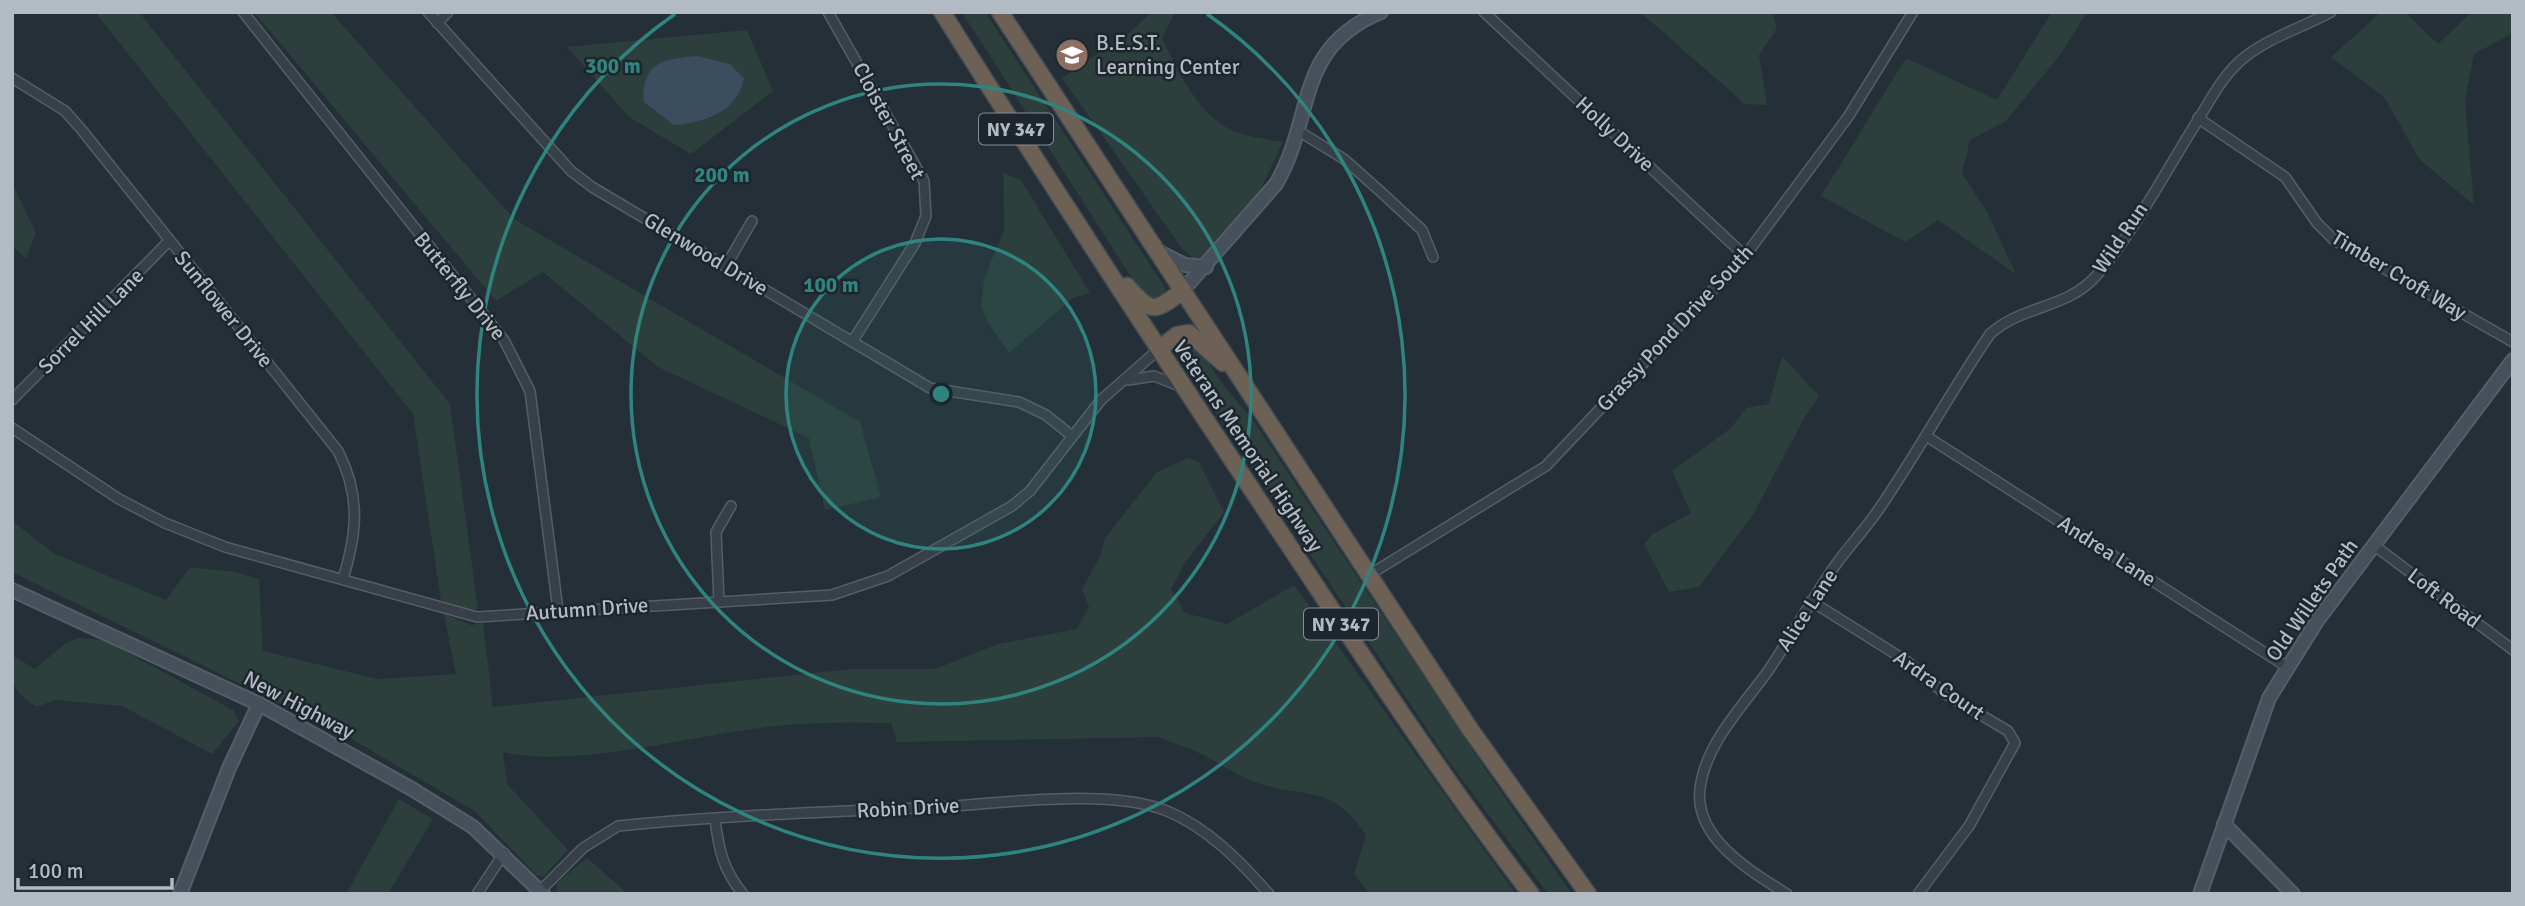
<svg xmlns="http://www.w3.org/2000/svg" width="2525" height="906" viewBox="0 0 2525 906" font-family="Signika,sans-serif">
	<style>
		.green { fill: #2c3f3c }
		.water { fill: #3b4e5f }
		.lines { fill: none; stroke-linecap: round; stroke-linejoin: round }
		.street-casing { stroke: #555e66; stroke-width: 12 }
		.secondary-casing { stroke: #555e66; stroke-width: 16 }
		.highway-casing { stroke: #424b53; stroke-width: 19 }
		.street { stroke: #374048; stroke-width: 9 }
		.secondary { stroke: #46505a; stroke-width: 12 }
		.highway { stroke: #6d6155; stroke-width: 16 }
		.ring { fill: none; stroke: #30847f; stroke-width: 3.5 }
		.labels { text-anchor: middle; stroke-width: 5; stroke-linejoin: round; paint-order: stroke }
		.shield { fill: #1d252d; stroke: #858e97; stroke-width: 2 }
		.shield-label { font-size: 19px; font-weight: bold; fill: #b2bbc4 }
		.poi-label { font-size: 21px; fill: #b2bbc4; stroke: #1d252d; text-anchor: start }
		.street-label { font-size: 21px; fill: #b2bbc4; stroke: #1d252d }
		.centre { fill: #30847f; stroke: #1d252d; stroke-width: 3.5 }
		.ring-label { font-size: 21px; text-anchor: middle; font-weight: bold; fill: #30847f; stroke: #1d252d; stroke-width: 5; stroke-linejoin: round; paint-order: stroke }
	</style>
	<rect width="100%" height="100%" fill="#242f37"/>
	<!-- green -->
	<g class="green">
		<path d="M95,12H139L450,404L478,609L470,610L441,601L413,414Z"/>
		<path d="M254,12H331L514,219L860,422L881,497L825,510L809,438L658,367L543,272L496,301Z"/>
		<path d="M962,12H985L1164,286L1166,293L1163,300L1145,299Z"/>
		<path d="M1152,12H1175L1162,38C1180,75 1202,124 1245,135C1257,138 1271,140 1283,142L1256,199L1197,261L1183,250L1062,78L1130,32Z"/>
		<path d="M1640,12H1772L1777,28L1759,55L1767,105L1745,104Z"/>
		<path d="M2052,12H2087L2060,55L2006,121L1970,140L1962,173L1987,212L2016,274L1938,220L1905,242L1821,196L1906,58L1997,100Z"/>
		<path d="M2381,12H2405L2438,44L2472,12H2513V33L2474,54L2465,102L2474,205L2420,160L2384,97L2331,57Z"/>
		<path d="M747,30L773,91L691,154L629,117L567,47Z"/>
		<path d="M1003,173L1021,180L1090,293L1073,298L1009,353L987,321L981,306L984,279L1004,230Z"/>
		<path d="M12,183L36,233L26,259L12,246Z"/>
		<path d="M1180,337L1200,349L1218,378L1255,423L1492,779L1572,894H1548L1449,762L1177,355L1173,344Z"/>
		<path d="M1782,356L1819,396L1803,420L1754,513L1699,587L1669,592L1644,544L1653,534L1691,513L1672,471L1731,428L1746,408L1769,404Z"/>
		<path d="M1188,458L1199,462L1224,512L1185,563L1171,589L1185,613L1227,624L1294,585L1516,894H1370L1354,874L1366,835C1329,780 1304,801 1252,781C1234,774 1217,761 1199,753C1186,747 1171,742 1158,737L897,742L891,723C851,722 809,722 768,727C692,735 574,769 503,752L507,784L568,850L544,876H537L476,812L343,734L12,572V521L55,554L166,600L190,567L235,572L259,579L263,651L378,679L456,674L444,614L471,625L483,623L493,707L851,669H935L998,644L1077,629L1089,607L1082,589L1100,556L1105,538L1157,472Z"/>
		<path d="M78,638L104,640L233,710L239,721L212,754L122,706L55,700L37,707C11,690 12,685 12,655L35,669L66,643Z"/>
		<path d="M399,799L433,819L388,894H346Z"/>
		<path d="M587,858L628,894H557L556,884Z"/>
	</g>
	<!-- water -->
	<path class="water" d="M697,56L730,64L744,79C737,112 703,123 674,125L644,102C640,62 665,59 697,56Z"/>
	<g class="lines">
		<defs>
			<g id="street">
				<path d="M243,12L504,340L530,391L558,610"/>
				<path d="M428,12L571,171L592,187L930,388L1019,402L1046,415L1072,436"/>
				<path d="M828,12L924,181L926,216L915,243L852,342"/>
				<path d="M1484,12L1745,256"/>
				<path d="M437,23L448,12"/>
				<path d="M12,78L65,111L81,129L338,451C361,496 357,533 343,579"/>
				<path d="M2198,118L2285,177L2317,223L2334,240L2513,342"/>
				<path d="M1297,130L1344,159L1381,192L1422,230L1433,257"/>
				<path d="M727,264L752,221"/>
				<path d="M1128,380L1154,376L1182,387"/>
				<path d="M12,400L169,241"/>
				<path d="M12,428L119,499L165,523L225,547L477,617L832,595L888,576L1012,506L1030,491L1101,400L1159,349"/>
				<path d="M1926,436L2287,667"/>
				<path d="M2375,546L2513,650"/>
				<path d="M1369,575L1546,466L1745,256L1848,117L1913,12"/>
				<path d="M1811,601L1908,662L1944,693L2008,731L2015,743L1969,826L1918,894"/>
				<path d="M719,602L716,532L731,506"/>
				<path d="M715,820C719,850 723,870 743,894"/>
				<path d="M540,891L583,848L618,826C725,815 833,812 941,807C1002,803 1111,788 1167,811C1208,828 1240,861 1269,894"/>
				<path d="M477,894L504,853"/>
				<path d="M1787,894C1752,872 1694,839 1700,789C1705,744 1743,706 1768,671C1792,636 1812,598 1837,563C1850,545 1866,528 1879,509C1918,452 1951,391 1990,334C2022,305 2067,309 2096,276C2133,234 2167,169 2198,120C2212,97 2224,73 2246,56C2271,37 2303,27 2331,12"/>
			</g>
			<g id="secondary">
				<path d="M1157,251L1185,265L1206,267"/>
				<path d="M1183,290L1276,184C1316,115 1293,49 1381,12"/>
				<path d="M12,590L259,704L412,789L473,827L543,894"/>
				<path d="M2224,824L2293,894"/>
				<path d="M180,894L229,768L259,704"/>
				<path d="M2200,894L2269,698L2317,621L2513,360"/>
			</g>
			<g id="highway">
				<path d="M942,12C1051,185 1163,356 1276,526C1359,650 1440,775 1531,894"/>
				<path d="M1000,12L1470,729L1588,894"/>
				<path d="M1127,286C1151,314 1155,313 1183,290"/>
				<path d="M1159,349L1177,335L1189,333L1223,363"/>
			</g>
		</defs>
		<!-- street casing -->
		<use href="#street" class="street-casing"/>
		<!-- secondary casing -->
		<use href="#secondary" class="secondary-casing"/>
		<!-- highway casing -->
		<use href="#highway" class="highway-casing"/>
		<!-- street -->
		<use href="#street" class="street"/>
		<!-- secondary -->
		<use href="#secondary" class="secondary"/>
		<!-- highway -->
		<use href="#highway" class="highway"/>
	</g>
	<!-- distance rings -->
	<circle cx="941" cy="394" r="155" fill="#30847f" fill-opacity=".12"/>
	<g class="ring">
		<circle cx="941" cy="394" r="155"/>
		<circle cx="941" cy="394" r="310"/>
		<path d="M1207 14A464 464 0 1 1 675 14"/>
	</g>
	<!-- icons -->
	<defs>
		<symbol id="school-disc" viewBox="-11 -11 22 22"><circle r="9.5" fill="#8d6e63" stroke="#1d252d"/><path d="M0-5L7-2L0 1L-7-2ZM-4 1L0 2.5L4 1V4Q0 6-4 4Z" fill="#fff"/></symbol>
	</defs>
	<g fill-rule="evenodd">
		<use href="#school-disc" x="1053" y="36" width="38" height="38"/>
	</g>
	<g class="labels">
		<!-- shield labels -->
		<g class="shield">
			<rect x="979" y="113.5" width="74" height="31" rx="5"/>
			<rect x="1304" y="608.5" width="74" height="31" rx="5"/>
		</g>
		<g class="shield-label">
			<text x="1016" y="136">NY 347</text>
			<text x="1341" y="631">NY 347</text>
		</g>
		<!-- poi labels -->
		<g class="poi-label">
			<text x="1096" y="50">B.E.S.T.<tspan x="1096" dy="24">Learning Center</tspan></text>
		</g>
		<!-- street labels -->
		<g class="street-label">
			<text transform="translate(889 121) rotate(62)" y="7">Cloister Street</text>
			<text transform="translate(1615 134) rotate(43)" y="7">Holly Drive</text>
			<text transform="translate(2120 238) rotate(-56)" y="7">Wild Run</text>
			<text transform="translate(706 254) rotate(31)" y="7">Glenwood Drive</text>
			<text transform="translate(2399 275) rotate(31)" y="7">Timber Croft Way</text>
			<text transform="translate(460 286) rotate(51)" y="7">Butterfly Drive</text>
			<text transform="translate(224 309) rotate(51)" y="7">Sunflower Drive</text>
			<text transform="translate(91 321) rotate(-45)" y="7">Sorrel Hill Lane</text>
			<text transform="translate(1675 328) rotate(-47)" y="7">Grassy Pond Drive South</text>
			<text transform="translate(1248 446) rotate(56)" y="7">Veterans Memorial Highway</text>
			<text transform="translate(2107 551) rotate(33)" y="7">Andrea Lane</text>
			<text transform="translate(2444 598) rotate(37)" y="7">Loft Road</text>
			<text transform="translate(2312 600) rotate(-55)" y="7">Old Willets Path</text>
			<text transform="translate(587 609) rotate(-4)" y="7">Autumn Drive</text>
			<text transform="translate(1807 610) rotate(-57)" y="7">Alice Lane</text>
			<text transform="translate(1939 685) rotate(35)" y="7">Ardra Court</text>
			<text transform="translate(299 705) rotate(28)" y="7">New Highway</text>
			<text transform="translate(908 808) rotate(-3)" y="7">Robin Drive</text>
		</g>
	</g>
	<circle cx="941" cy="394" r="10" class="centre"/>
	<g class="ring-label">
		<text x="613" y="73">300 m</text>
		<text x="722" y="182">200 m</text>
		<text x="831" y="292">100 m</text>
	</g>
	<!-- border -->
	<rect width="2525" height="906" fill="none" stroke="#b2bbc4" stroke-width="28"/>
	<!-- scale -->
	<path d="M18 878v10h154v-10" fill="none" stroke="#b2bbc4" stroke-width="3.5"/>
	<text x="28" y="878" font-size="21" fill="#b2bbc4" stroke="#1d252d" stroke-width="5" paint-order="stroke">100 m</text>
</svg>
